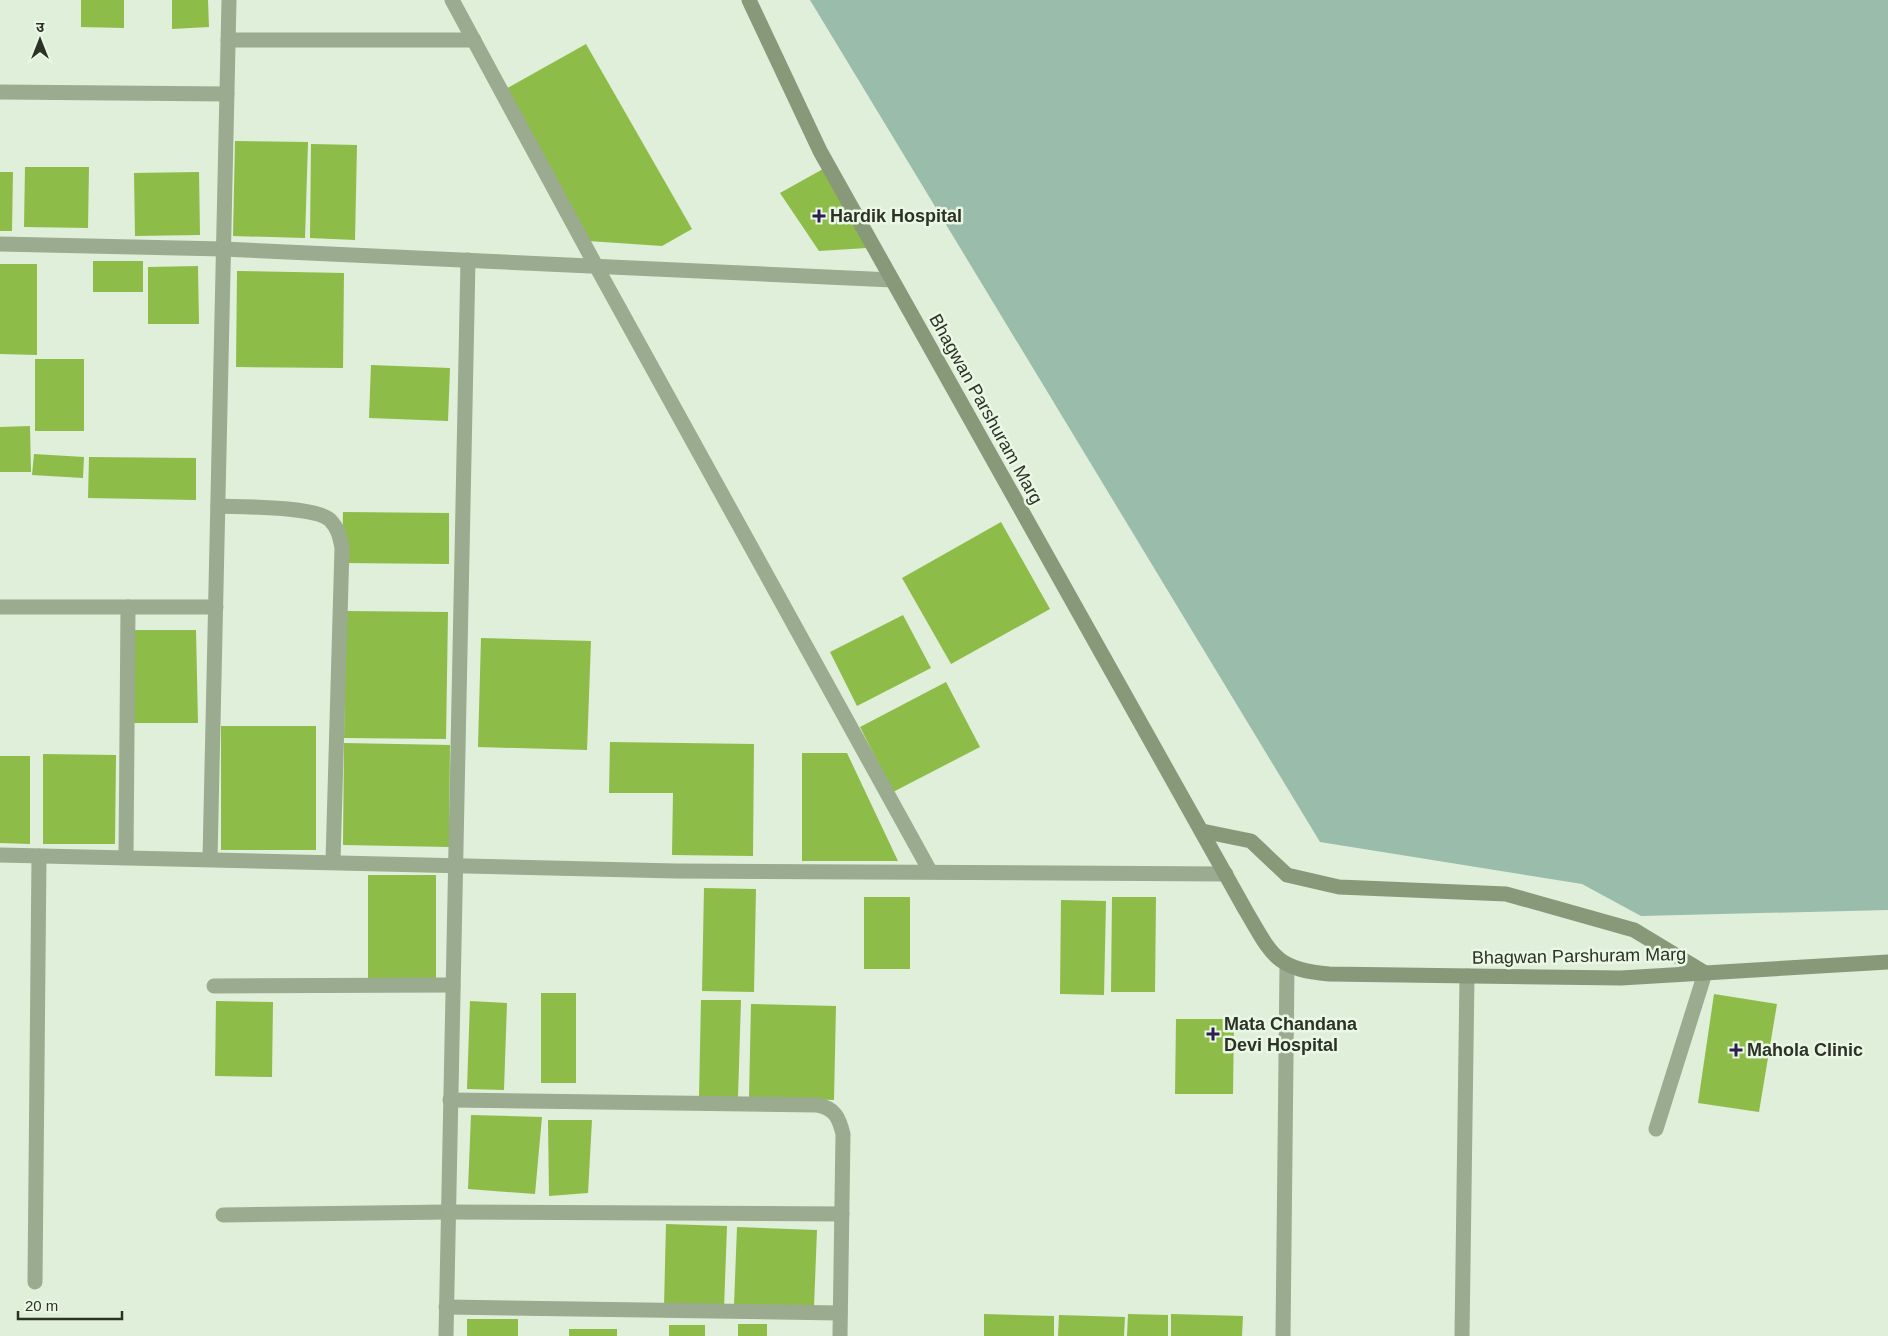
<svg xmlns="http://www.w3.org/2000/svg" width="1888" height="1336" viewBox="0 0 1888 1336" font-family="Arial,'Noto Sans Devanagari',sans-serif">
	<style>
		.green { fill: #9abcab }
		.building { fill: #8ebc49 }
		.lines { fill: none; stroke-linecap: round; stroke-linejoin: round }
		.lane { stroke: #9aab8f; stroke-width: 15 }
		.street { stroke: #9aab8f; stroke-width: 15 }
		.secondary { stroke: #879978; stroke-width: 15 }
		.poi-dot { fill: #2a1f50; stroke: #eaf7e4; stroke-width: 2 }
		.labels { text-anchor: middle; stroke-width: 5; stroke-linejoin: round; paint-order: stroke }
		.poi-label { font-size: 18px; font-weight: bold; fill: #2c3226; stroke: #eaf7e4; text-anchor: start }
		.street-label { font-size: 18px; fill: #2c3226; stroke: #eaf7e4 }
	</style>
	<rect width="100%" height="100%" fill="#dfefd9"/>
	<!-- green -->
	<path class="green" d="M810,0H1888V910L1641,916L1582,884L1320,842Z"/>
	<!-- building -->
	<g class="building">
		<path d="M81,0H124V28L81,27Z"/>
		<path d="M172,0H208L209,27L172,29Z"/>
		<path d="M586,44L692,229L662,246L588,241L502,91Z"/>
		<path d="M235,141L308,142L305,238L233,236Z"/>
		<path d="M311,144L357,145L355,240L310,238Z"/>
		<path d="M25,167H89L88,228L24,227Z"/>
		<path d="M823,169L867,248L819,251L780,193Z"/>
		<path d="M0,172H13L12,231H0Z"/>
		<path d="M199,172L200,235L135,236L134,173Z"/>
		<rect x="93" y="261" width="50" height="31"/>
		<path d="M0,264H37V355L0,354Z"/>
		<path d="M198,266L199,324H148V267Z"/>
		<path d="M237,271L344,273L343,368L236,367Z"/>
		<rect x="35" y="359" width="49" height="72"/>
		<path d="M371,365L450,368L448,421L369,418Z"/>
		<path d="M30,426L31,472H0V427Z"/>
		<path d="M34,454L84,457L83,478L32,475Z"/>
		<path d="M89,457L196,458V500L88,498Z"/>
		<path d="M343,512L449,513V564L342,563Z"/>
		<path d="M1001,522L1050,609L951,664L902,578Z"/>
		<path d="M346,611L448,612L446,739L344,738Z"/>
		<path d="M903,615L931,668L857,706L830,652Z"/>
		<path d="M132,630H196L198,723H134Z"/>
		<path d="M481,638L591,641L587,750L478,747Z"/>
		<path d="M946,682L980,747L893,792L860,727Z"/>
		<rect x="221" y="726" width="95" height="124"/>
		<path d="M610,742L754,744L753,856L672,855L673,793H609Z"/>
		<path d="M344,743L450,745L449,847L343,845Z"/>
		<path d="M802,753H847L898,861H802Z"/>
		<path d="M43,754L116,755L115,844H43Z"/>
		<path d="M0,756H30V844L0,843Z"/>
		<rect x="368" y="875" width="68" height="105"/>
		<path d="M704,888L756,889L754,992L702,991Z"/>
		<rect x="864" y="897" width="46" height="72"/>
		<path d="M1112,897H1156L1155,992H1111Z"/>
		<path d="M1061,900L1106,901L1104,995L1060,994Z"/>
		<rect x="541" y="993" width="35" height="90"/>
		<path d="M1714,994L1777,1004L1759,1112L1698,1103Z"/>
		<path d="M701,1000H741L738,1098L699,1097Z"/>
		<path d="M216,1001L273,1002L272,1077L215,1076Z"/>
		<path d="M470,1001L507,1003L504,1090L467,1089Z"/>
		<path d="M751,1004L836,1006L834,1100L749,1098Z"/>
		<path d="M1176,1019H1234L1233,1094H1175Z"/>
		<path d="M471,1115L542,1117L535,1194L468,1189Z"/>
		<path d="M548,1120H592L588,1193L549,1196Z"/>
		<path d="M666,1224L727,1226L724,1309L664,1307Z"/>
		<path d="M737,1227L817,1230L814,1307L734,1305Z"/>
		<path d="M984,1314L1054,1316V1336H984Z"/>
		<path d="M1128,1314L1168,1315V1336H1127Z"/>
		<path d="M1171,1314L1243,1316L1242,1336H1171Z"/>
		<path d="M1059,1315L1125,1317L1124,1336H1058Z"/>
		<rect x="467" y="1319" width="51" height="17"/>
		<rect x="738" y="1324" width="29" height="12"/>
		<rect x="669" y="1325" width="36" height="11"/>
		<rect x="569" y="1329" width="48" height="7"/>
	</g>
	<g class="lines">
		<!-- lane -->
		<g class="lane">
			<path d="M223,1215L448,1212"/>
			<path d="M35,1282L39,856"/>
		</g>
		<!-- street -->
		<g class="street">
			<path d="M452,0L596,266L930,871"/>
			<path d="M228,40H474"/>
			<path d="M0,92L227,94"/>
			<path d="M0,244L223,249L892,280"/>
			<path d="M218,506C241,507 315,506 330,520C338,528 340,537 342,548L333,861"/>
			<path d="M0,607H216"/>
			<path d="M0,855L676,871L1226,874"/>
			<path d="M126,857L128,607"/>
			<path d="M210,859L229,0"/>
			<path d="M214,986L453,985"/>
			<path d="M450,1100L817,1105C835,1108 839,1118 843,1134L840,1336"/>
			<path d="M1656,1129L1705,973"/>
			<path d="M448,1212L842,1214"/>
			<path d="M446,1307L840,1313"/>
			<path d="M446,1336L468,260"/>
			<path d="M1283,1336L1287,966"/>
			<path d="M1462,1336L1467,976"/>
		</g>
		<!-- secondary -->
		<g class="secondary">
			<path d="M749,0L820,151L1246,911C1272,955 1275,969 1329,974L1621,978L1888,962"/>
			<path d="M1202,831L1251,841L1287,875L1339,887L1506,894L1634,930L1705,973"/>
		</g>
	</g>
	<!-- markers -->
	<g class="poi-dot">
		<path d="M816.5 208.5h5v5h5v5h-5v5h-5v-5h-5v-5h5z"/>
		<path d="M1210.5 1026.5h5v5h5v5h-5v5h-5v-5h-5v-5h5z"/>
		<path d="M1733.5 1042.5h5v5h5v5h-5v5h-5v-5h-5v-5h5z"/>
	</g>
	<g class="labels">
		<!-- poi labels -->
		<g class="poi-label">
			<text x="830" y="222">Hardik Hospital</text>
			<text x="1224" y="1030">Mata Chandana<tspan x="1224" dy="21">Devi Hospital</tspan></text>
			<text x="1747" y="1056">Mahola Clinic</text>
		</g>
		<!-- street labels -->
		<g class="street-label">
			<text transform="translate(986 409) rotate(61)" y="6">Bhagwan Parshuram Marg</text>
			<text transform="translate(1579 956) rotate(-1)" y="6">Bhagwan Parshuram Marg</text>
		</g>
	</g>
	<!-- north arrow -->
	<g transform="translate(40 40)" stroke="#eaf7e4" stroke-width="4" paint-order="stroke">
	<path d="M0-4L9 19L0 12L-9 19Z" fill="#2c3226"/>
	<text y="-8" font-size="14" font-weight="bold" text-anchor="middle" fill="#2c3226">उ</text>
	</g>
	<!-- scale -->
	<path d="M18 1311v8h104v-8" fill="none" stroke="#2c3226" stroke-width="2.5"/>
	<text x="25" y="1311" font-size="15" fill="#2c3226" stroke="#eaf7e4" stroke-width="4" paint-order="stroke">20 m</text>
</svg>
